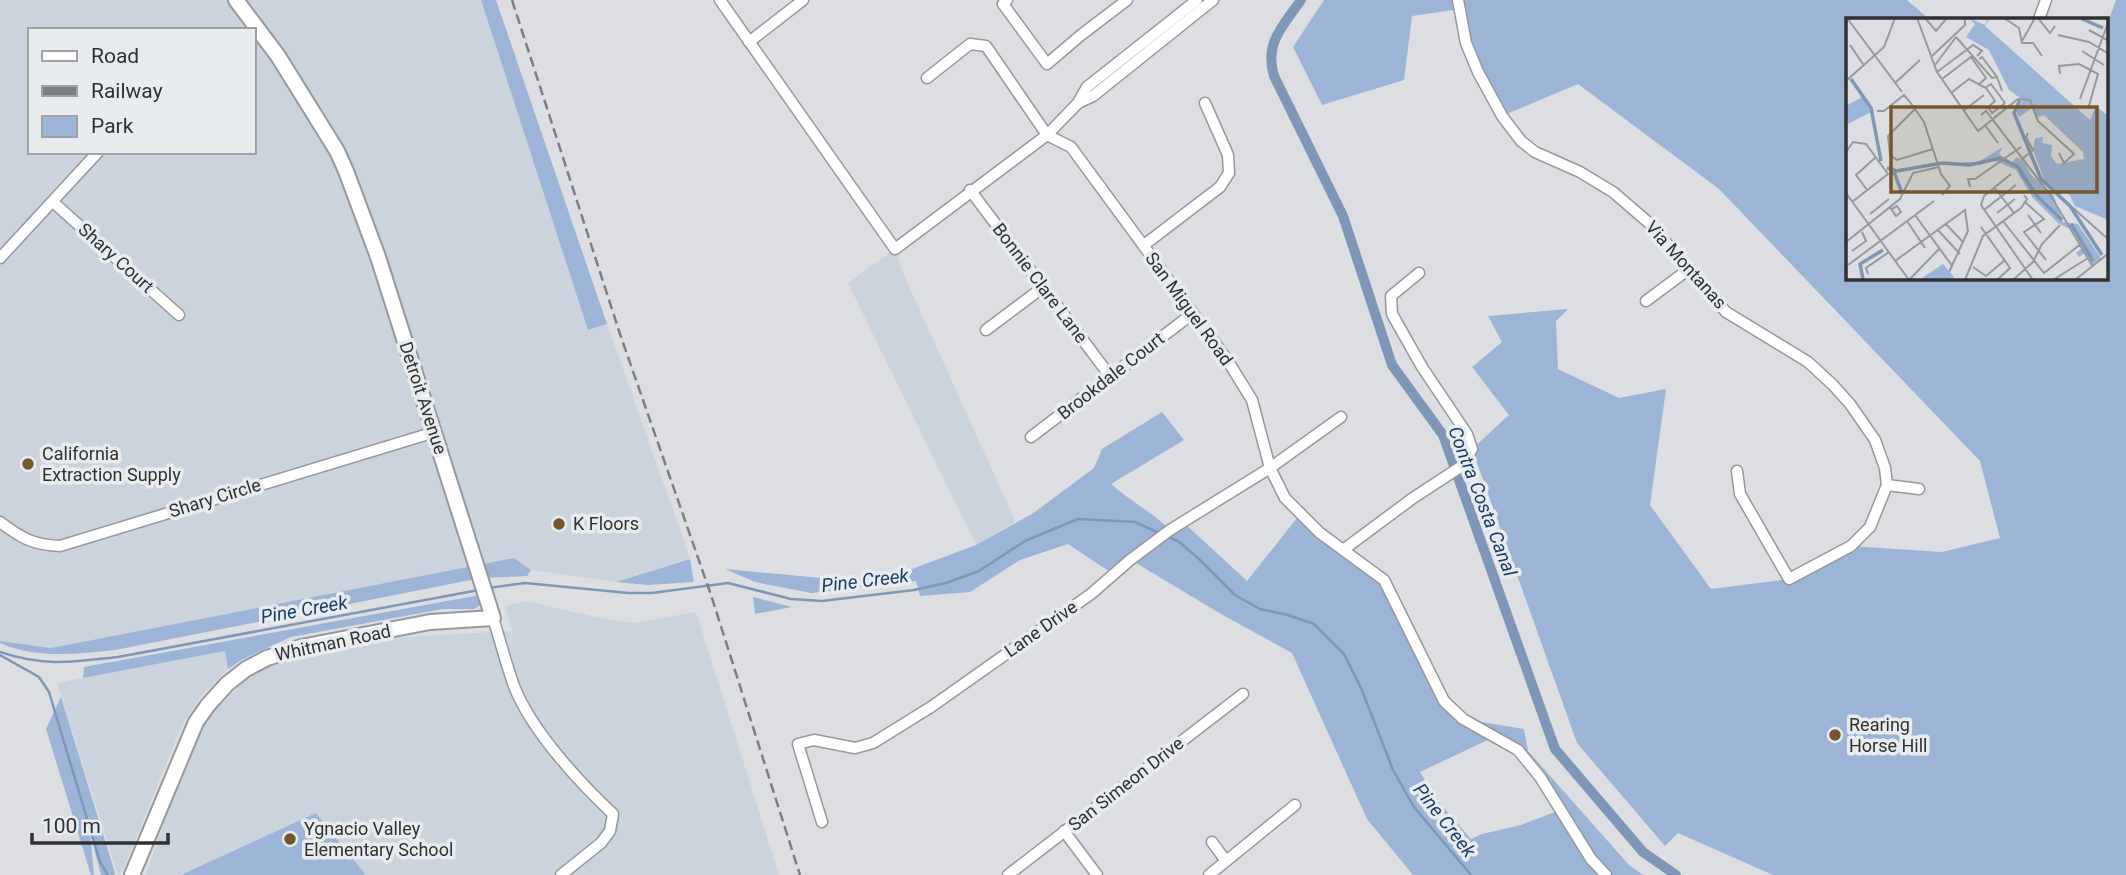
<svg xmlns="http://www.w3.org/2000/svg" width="2126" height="875" viewBox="0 0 2126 875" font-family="Roboto,sans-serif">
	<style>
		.built { fill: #cbd3dd; fill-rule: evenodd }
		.green { fill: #9cb5d6; fill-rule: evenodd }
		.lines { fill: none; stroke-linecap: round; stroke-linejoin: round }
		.stream { stroke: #7f97b7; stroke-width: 2.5 }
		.canal { stroke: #7f97b7; stroke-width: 10 }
		.street-casing { stroke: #96999c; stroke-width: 13 }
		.secondary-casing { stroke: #96999c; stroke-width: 18 }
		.street { stroke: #fff; stroke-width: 10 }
		.secondary { stroke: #fff; stroke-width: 14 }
		.rail { stroke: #7d7e81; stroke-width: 2.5; stroke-dasharray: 10 5; stroke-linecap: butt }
		.poi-dot { fill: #75572b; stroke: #e9ecef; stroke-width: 2.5 }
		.labels { text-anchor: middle; stroke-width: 7; stroke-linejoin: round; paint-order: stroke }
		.street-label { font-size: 18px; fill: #303133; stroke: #e9ecef }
		.poi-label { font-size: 18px; fill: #303133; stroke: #e9ecef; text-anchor: start }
		.water-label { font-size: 19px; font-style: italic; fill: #1b3e69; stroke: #e9ecef }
		.inset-river { fill: none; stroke: #7f97b7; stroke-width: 3.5 }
		.inset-road { fill: none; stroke: #97999c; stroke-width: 2 }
		.view { fill: #75572b; fill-opacity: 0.15; stroke: #75572b; stroke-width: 3.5 }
		.inset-edge { fill: none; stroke: #303133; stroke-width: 3.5 }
	</style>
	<rect width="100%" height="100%" fill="#dcdee2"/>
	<!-- built -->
	<g class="built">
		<path d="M0,0H481L588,330L607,324L690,558L616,582L531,570L514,558L51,648L0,641ZM30,30H254V152H30Z"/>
		<path d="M895,249L902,271L1013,516L1014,523L976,545L848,283Z"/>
		<path d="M527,601L595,617L634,623L696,612L779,875H146L169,809L208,716L256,671L279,660L327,648L387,638L512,631L505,606Z"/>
		<path d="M226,651L228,669L200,697L182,725L123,870L118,875L57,683Z"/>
	</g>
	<!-- green -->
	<g class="green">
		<path d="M481,0H496L607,324L588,330Z"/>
		<path d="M1324,0H1907L1929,19H1848V278H2107V25L2116,0H2126V875H1773L1678,833L1665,846L1577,743L1472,449L1509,415L1472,367L1502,342L1488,316L1568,309L1556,321L1558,369L1619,398L1666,389L1650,505L1711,589L1789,579L1851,546L1942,552L2000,538L1980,461L1719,189L1578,84L1502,116L1478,72L1460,9L1412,16L1404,80L1322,105L1293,47Z"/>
		<path d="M1162,412L1184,440L1111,484C1130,501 1152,512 1170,530L1183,522L1247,581L1301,513L1384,580L1444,701L1463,719L1524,729L1528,751L1629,865L1643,875H1413L1367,819L1292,653L1221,614L1131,560L1113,574L1068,544L1020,560L970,592L920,596L916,581L811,593L755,582L725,569L843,580L904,572L976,545L1032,514L1094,468L1102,449ZM1494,737L1518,750L1560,810L1521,825L1482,834L1471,839L1437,800L1420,772Z"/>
		<path d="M514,558L531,570L527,576L481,578L115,650C76,654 36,659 0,643V641L51,648Z"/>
		<path d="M690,559L694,582L647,585L616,582Z"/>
		<path d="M480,595L482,600L478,607L473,609H443L291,637L243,659L228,669L225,651L83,678L84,667Z"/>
		<path d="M753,597L792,607L755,614Z"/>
		<path d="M61,697L115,873L114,875H101L90,832L94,875H91L46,729Z"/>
		<path d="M316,813L366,875H181Z"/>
	</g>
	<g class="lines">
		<!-- stream -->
		<g class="stream">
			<path d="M1165,536L1178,541L1199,559L1235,595L1260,609L1288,615L1314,624L1344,654L1361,688L1393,770L1414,807L1471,875"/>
			<path d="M489,588L525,583L628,593H652L728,583L791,599L822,601L914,590L946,583L979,571L1025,541L1078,519L1135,522L1159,533"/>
			<path d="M0,652C45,667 72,662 118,657L479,590"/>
			<path d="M0,655L39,677L49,692L100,862L108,875"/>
		</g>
		<!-- canal -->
		<path class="canal" d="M1301,0C1283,26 1264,43 1274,76L1343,216L1392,365L1443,435L1555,749L1643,852L1676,875"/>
		<defs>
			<g id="street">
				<path d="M720,0L895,249L1047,135L1078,103L1087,87L1197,0"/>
				<path d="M1007,0L1003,4L1047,64L1081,35L1127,0"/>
				<path d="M1458,0L1466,43L1478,72L1502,116L1521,141L1535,152L1580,172L1613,192L1649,223L1726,312L1808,362L1833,385L1850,404L1875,440L1885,468L1887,485L1870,527L1851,546L1789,579L1740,494L1737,471"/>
				<path d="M2039,19L2046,0"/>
				<path d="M749,42L803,0"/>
				<path d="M927,78L970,44L986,46L1047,135L1071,147L1226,358L1252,400L1270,468L1285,498L1320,533L1384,580L1444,701L1463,719L1518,750L1540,777L1591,859L1606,875"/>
				<path d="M1078,103L1093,96L1213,0"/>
				<path d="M970,190L1110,376"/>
				<path d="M53,202L179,315"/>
				<path d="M1144,245L1220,187L1229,173L1228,155L1205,103"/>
				<path d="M0,258L98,152"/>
				<path d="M1646,301L1689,269"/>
				<path d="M986,330L1042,288"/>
				<path d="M1031,437L1192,314"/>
				<path d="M1887,485L1919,489"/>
				<path d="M0,522C21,538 33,545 60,546L435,432"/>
				<path d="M1343,550L1413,498L1462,466L1472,449L1467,434L1422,367L1392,314L1391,296L1419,273"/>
				<path d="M493,618C500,640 506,664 514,686C531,730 578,781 613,814L610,831L601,843L561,875"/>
				<path d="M822,822L798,744L814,740L855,748L873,743L931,707L1091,594L1130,560L1170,530L1270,468L1341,417"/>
				<path d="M1064,831L1097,875"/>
				<path d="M1212,842L1226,861"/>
				<path d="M1008,875L1243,694"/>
				<path d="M1209,875L1295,805"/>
			</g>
			<path id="secondary" d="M132,875L196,722L208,705L227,684L246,669L267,658L301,647L430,622L493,618L378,257L346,171L337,151L278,56L236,0"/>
		</defs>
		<!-- street casing -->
		<use href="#street" class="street-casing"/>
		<!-- secondary casing -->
		<use href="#secondary" class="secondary-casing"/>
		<!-- street -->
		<use href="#street" class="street"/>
		<!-- secondary -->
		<use href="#secondary" class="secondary"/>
		<!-- rail -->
		<path class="rail" d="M512,0L620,334L711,595L800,875"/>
	</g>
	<!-- markers -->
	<g class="poi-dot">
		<circle cx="28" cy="464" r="7"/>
		<circle cx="559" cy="524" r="7"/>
		<circle cx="1835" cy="735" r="7"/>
		<circle cx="290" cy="839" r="7"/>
	</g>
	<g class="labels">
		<!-- street labels -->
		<g class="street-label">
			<text transform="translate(116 258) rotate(42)" y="6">Shary Court</text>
			<text transform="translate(1686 265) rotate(48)" y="6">Via Montanas</text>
			<text transform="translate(1040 283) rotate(53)" y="6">Bonnie Clare Lane</text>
			<text transform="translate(1189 309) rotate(54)" y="6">San Miguel Road</text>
			<text transform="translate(1111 376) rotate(-38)" y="6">Brookdale Court</text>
			<text transform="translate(423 398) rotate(72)" y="6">Detroit Avenue</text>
			<text transform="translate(215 498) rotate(-17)" y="6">Shary Circle</text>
			<text transform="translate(1041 629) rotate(-35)" y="6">Lane Drive</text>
			<text transform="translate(333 643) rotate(-12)" y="6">Whitman Road</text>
			<text transform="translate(1126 784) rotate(-38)" y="6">San Simeon Drive</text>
		</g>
		<!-- poi labels -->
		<g class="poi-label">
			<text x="42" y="460">California<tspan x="42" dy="21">Extraction Supply</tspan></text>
			<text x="573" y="530">K Floors</text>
			<text x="1849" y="731">Rearing<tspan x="1849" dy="21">Horse Hill</tspan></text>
			<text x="304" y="835">Ygnacio Valley<tspan x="304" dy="21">Elementary School</tspan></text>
		</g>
		<!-- water labels -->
		<g class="water-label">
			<text transform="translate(1483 501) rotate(69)" y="7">Contra Costa Canal</text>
			<text transform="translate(865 580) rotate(-7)" y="7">Pine Creek</text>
			<text transform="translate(304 609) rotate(-10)" y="7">Pine Creek</text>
			<text transform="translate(1445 820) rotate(52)" y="7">Pine Creek</text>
		</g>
	</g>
	<!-- overview -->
	<g transform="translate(1846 18)">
		<rect width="262" height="262" fill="#dcdee2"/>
		<path d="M123,0L139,7L142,0H144L139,8L244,102L250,88L262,98V202L229,188L223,176L206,171L198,161L187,132L189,120L197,119L196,125L206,127L205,138L211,146L238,141L237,134L198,97L190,100L186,90L173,99L170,94L177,82L163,72L143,32L120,19L129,6ZM16,79L25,94L0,107V88ZM157,129L153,136L165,145L171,139L179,145L185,157L207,176L217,204L232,206L255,240L246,247L240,234L233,239L230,235L237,229L228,213L212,205L186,179L170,152L148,142L134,147L115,144H132ZM97,246L108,259L105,262H73Z" fill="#9cb5d6"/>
		<path class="inset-river" d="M236,1L257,10M5,61L25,90L35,143M174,82L168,95L195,161L224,188L256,237M41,150L51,153L96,145L124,147L155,140L172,149L190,177L216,202M48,154L56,175M225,206L247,243M17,261L14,246L37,232"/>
		<path class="inset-road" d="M1,0L56,74M71,0L91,54L132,113L172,81L149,99M79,0L90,13L101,0M158,0L173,10L176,25H187L196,38M192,0L204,15L209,8M243,12L263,23M212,17L243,24L263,36M110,19L146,60L151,59M176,23L189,0M4,27L17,46M236,33L258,47M86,38L119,7V0M133,41L136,39L151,59L156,73M89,47L110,19M91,54L127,27L136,33L131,38M214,56L213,48L233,46L252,56L242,91M96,61L125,39L140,60L132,67M0,63L38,29L49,0M49,65L74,42M140,69L145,66L159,85M105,75L123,61L140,70L149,83L142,89L146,95L159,85M172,81L184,82L192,103L228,136L218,145L213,135M234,81L263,2M69,91L42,118L44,137L51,142L87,131M31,93H38L58,77L64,84L78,104L95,156L104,168L96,177M117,93L138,77M135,97L140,93L205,178L247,249M139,107L152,125M0,134L7,124L20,126L42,156L6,184M175,142L187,132L180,119L182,115M165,156L138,178L135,187L187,262M124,169L122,161H129L175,129M148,169L168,195M21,172L10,157L30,139M0,175L63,262M179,184L198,201L178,214L200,242M44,189L50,198L55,194L51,188L46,191M226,189L263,222M138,192L170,167M151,195L169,181M24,196L43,181M69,197L107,249M182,197L195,215M61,203L79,230M157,203L198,255L236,225M99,205L117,224M135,209L164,250L151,262M91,211L114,236M0,224L54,181L67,155L93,149M6,233L20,223L16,214M49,243L119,192L122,213L103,254M2,247L88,183M127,249L140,258L159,242M22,256L20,250L43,234M63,262L93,231M119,262L137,218L175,190L181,181L178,177M167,262L187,244L196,226L214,207M207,262L242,240M229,262L263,235"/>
		<path class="view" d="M45,89H251V174H45Z"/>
		<rect width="262" height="262" class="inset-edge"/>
	</g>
	<!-- legend -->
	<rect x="28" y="28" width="228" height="126" fill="#e9ecef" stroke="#9fa1a4" stroke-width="2"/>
	<rect x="42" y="51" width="35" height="10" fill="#ffffff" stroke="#9fa1a4" stroke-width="2"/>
	<text x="91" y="63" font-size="21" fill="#303133">Road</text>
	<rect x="42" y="86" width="35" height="10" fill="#7d7e81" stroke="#9fa1a4" stroke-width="2"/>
	<text x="91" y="98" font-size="21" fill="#303133">Railway</text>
	<rect x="42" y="116" width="35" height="21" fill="#9cb5d6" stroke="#9fa1a4" stroke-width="2"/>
	<text x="91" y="133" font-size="21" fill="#303133">Park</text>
	<!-- scale -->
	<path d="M32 833v10h136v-10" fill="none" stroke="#303133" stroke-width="3.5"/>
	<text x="42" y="833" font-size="21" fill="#303133" stroke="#e9ecef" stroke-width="5" paint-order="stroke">100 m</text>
</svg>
